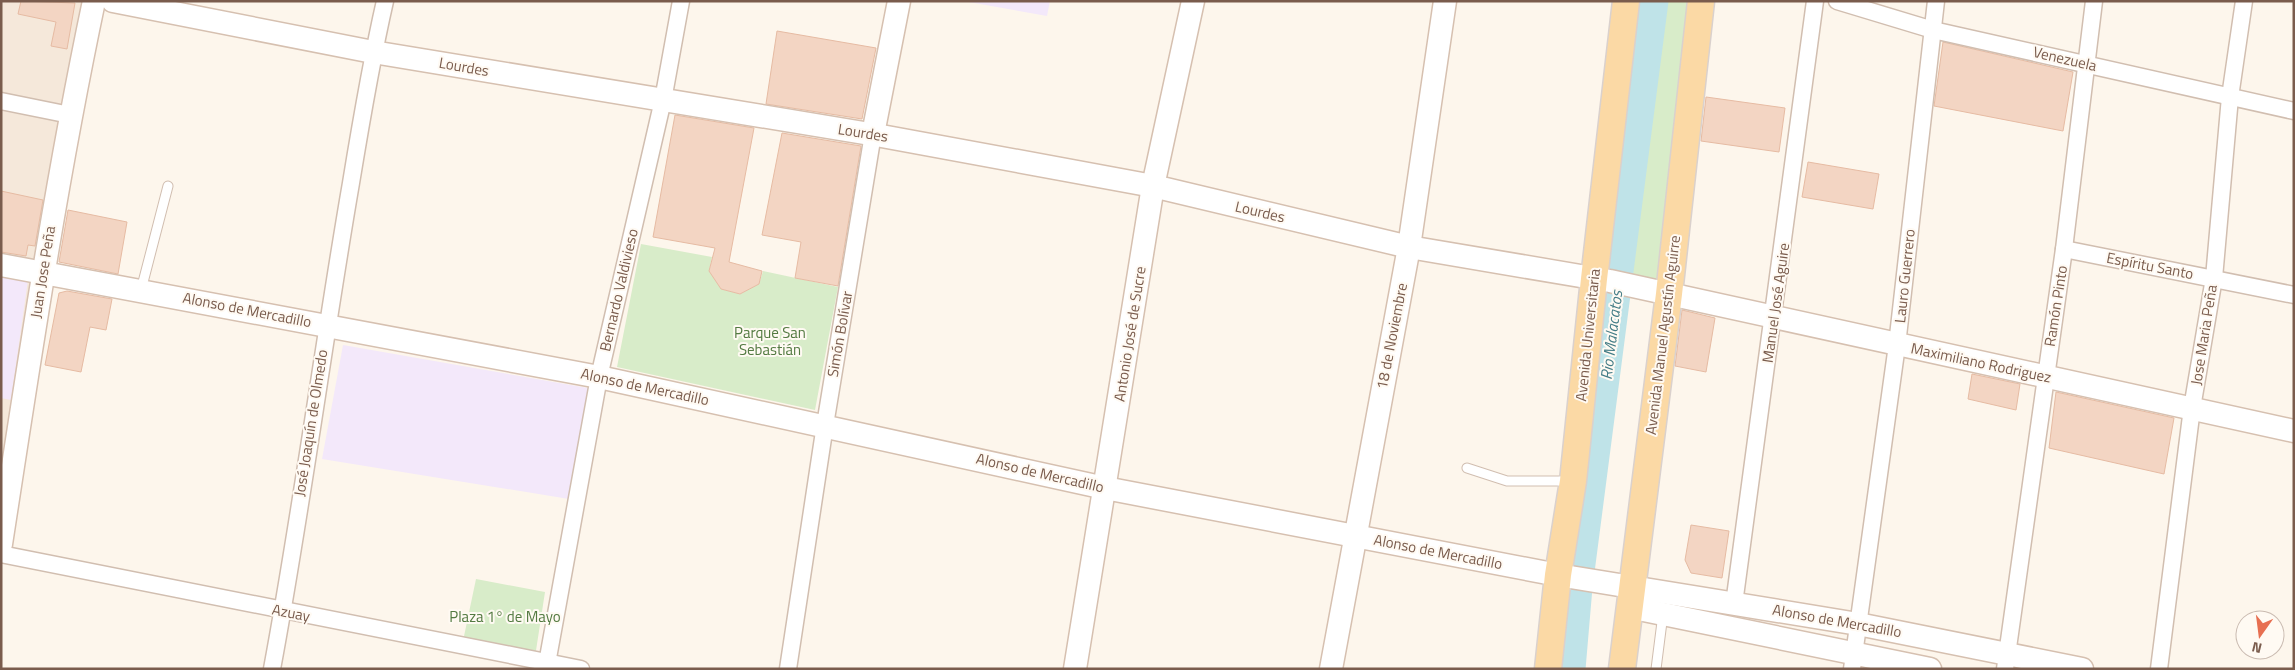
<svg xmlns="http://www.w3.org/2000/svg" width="2295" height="670" viewBox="0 0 2295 670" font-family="'Titillium Web',sans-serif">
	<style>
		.residential { fill: #f5e8da }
		.education { fill: #f3e8fa }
		.green { fill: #d8ecc9 }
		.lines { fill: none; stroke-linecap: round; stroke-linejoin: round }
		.river { stroke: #bfe3e8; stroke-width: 29 }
		.building { fill: #f3d5c3; stroke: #e6bba3 }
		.lane-casing { stroke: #d1beb0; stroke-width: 11 }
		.street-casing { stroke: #d1beb0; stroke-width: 19 }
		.secondary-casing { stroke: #d6c0b0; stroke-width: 25 }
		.primary-casing { stroke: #dad1cd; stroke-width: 29 }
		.lane { stroke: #fff; stroke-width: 9 }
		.street { stroke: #fff; stroke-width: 16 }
		.secondary { stroke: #fff; stroke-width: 22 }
		.primary { stroke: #fbd9a5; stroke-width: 26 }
		.labels { text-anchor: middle; stroke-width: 4; stroke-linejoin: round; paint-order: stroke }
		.street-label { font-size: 15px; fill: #7a5c4d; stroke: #fffaf3 }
		.park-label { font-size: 15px; fill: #537a41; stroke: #fffaf3 }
		.water-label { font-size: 16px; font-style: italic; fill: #437c86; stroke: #fffaf3 }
	</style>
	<rect width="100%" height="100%" fill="#fdf6ec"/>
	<!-- residential -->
	<path class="residential" d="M1,1H88L1,519Z"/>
	<!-- education -->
	<g class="education">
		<path d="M963,1H1050L1047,16Z"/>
		<path d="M1,276L28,280L11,400L1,398Z"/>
		<path d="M343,345L588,388L569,499L322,459Z"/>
	</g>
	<!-- green -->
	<g class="green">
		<path d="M1626,1H1701L1669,294L1594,279Z"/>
		<path d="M641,244L712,257L709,271L721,289L740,294L759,284L763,271L838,287L815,410L617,367Z"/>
		<path d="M476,579L545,592L535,657L463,641Z"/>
	</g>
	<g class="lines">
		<!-- river -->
		<path class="river" d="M1571,669L1578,587L1654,1"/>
	</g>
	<!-- building -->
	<g class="building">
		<path d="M21,1L75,3L67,49L51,46L56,22L18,14Z"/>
		<path d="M777,31L876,48L862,119L766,104Z"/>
		<path d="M1943,42L2073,72L2063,131L1934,106Z"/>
		<path d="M1706,97L1785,108L1779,152L1701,141Z"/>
		<path d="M675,115L754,128L729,262L762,271L759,284L740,294L721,289L709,271L715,248L653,237Z"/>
		<path d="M782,133L861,146L838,286L795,278L801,242L762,235Z"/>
		<path d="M1808,162L1879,174L1873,209L1802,197Z"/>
		<path d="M1,191L43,200L35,246L28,245L26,256L1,252Z"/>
		<path d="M68,210L127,222L118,274L59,262Z"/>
		<path d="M67,291L112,299L106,330L90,327L81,372L45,365L59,293Z"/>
		<path d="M1682,310L1715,318L1706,372L1675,366Z"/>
		<path d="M1972,374L2020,384L2016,410L1968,399Z"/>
		<path d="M2056,392L2174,418L2164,474L2049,448Z"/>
		<path d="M1691,525L1729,531L1722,578L1691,573L1685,560Z"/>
	</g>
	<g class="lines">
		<defs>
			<g id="lane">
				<path d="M141,290L168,186"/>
				<path d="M1467,468L1507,481H1572"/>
				<path d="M1656,669L1663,614"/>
			</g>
			<g id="street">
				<path d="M1837,1L1933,30L2294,111"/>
				<path d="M1,101L70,115"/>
				<path d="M2064,249L2294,295"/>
				<path d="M1,554L581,669"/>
				<path d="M1734,604L1815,1"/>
				<path d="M272,669C302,508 323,345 351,183C361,122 371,62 385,1"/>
				<path d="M546,669L599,377L663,100L681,1"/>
				<path d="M788,669L825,425L873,134"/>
				<path d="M1852,669L1897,345L1936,1"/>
				<path d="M2005,669L2064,249L2094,1"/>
				<path d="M2159,669L2192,408L2214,278L2230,97L2244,1"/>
			</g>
			<g id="secondary">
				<path d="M113,1L373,52L876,135L1153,186L1409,247L1610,281L2294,431"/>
				<path d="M873,134L899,1"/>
				<path d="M1,265L599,377L1105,488L1558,575L1858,624L2082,669"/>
				<path d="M1,544C29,362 56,181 94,1"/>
				<path d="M1629,607L1930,669"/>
				<path d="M1075,669L1153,186L1193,1"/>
				<path d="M1331,669L1409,247L1445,1"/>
			</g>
			<g id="primary">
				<path d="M1548,669L1558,575L1573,481L1594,279L1626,1"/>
				<path d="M1622,669L1669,294L1701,1"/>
			</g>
		</defs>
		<!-- lane casing -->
		<use href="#lane" class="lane-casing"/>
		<!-- street casing -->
		<use href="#street" class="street-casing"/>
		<!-- secondary casing -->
		<use href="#secondary" class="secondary-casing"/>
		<!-- primary casing -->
		<use href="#primary" class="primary-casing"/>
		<!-- lane -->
		<use href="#lane" class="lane"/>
		<!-- street -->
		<use href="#street" class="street"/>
		<!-- secondary -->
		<use href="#secondary" class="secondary"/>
		<!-- primary -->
		<use href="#primary" class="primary"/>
	</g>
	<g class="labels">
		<!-- street labels -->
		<g class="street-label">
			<text transform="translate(2065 59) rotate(13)" y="5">Venezuela</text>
			<text transform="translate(464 67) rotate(10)" y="5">Lourdes</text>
			<text transform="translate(863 133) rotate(9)" y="5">Lourdes</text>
			<text transform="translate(1260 212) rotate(13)" y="5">Lourdes</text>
			<text transform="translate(2150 266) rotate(11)" y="5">Espíritu Santo</text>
			<text transform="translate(43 272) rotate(-81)" y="5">Juan Jose Peña</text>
			<text transform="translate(1905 276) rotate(-84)" y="5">Lauro Guerrero</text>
			<text transform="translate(619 290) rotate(-77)" y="5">Bernardo Valdivieso</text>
			<text transform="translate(1776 303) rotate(-82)" y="5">Manuel José Aguire</text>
			<text transform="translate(2056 306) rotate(-81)" y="5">Ramón Pinto</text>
			<text transform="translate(247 310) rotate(11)" y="5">Alonso de Mercadillo</text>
			<text transform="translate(840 334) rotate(-80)" y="5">Simón Bolívar</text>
			<text transform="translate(1130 334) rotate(-81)" y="5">Antonio José de Sucre</text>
			<text transform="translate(1588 335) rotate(-84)" y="5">Avenida Universitaria</text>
			<text transform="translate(1663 335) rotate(-83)" y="5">Avenida Manuel Agustín Aguirre</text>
			<text transform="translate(2204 335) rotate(-81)" y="5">Jose Maria Peña</text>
			<text transform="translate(1392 336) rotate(-79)" y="5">18 de Noviembre</text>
			<text transform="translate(1981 363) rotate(12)" y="5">Maximiliano Rodriguez</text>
			<text transform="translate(645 387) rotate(12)" y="5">Alonso de Mercadillo</text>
			<text transform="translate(311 423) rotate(-81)" y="5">José Joaquín de Olmedo</text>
			<text transform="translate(1040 473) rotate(13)" y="5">Alonso de Mercadillo</text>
			<text transform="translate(1438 552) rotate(11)" y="5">Alonso de Mercadillo</text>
			<text transform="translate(291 613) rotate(11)" y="5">Azuay</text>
			<text transform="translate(1837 621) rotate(10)" y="5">Alonso de Mercadillo</text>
		</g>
		<!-- park labels -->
		<g class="park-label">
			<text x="770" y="338">Parque San<tspan x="770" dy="17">Sebastián</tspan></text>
			<text x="505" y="622">Plaza 1° de Mayo</text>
		</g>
		<!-- water labels -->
		<g class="water-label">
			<text transform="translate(1611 335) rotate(-83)" y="6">Rio Malacatos</text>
		</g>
	</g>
	<!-- border -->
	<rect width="2295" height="670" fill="none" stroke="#7a5c4d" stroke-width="5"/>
	<!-- north arrow -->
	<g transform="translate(2260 635) rotate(194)"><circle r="24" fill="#fffaf3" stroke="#cabbb1"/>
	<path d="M0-4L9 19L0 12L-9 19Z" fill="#e76f51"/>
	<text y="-8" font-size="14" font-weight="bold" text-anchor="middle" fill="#7a5c4d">N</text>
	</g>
</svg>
